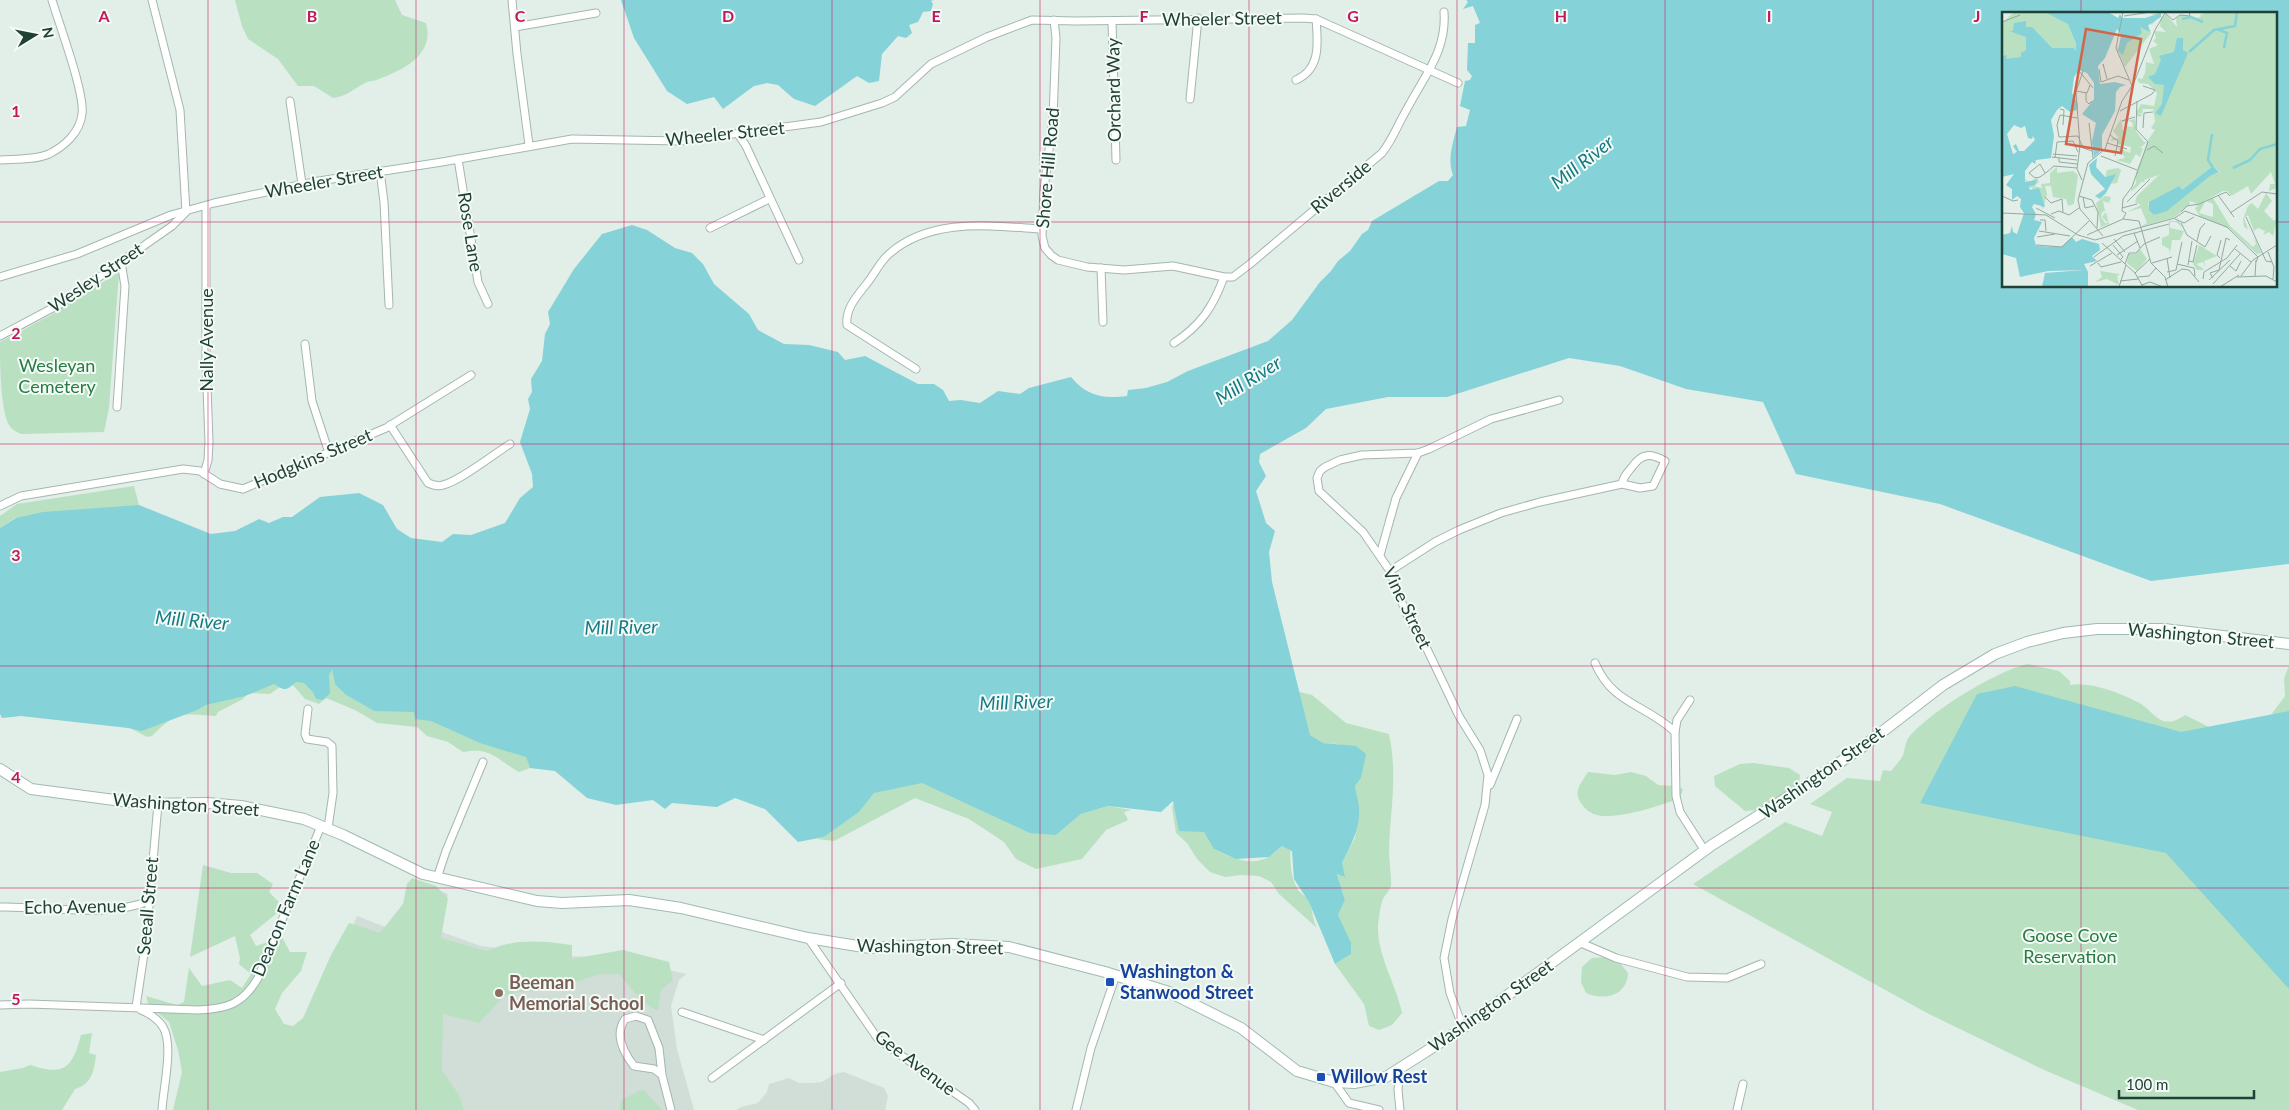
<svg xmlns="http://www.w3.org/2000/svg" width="2289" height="1110" viewBox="0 0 2289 1110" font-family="Lato,sans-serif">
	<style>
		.built { fill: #d0ded7 }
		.green { fill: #b9e1c1 }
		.water { fill: #85d2d8; fill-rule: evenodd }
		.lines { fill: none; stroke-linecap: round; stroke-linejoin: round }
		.street-casing { stroke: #a4b7af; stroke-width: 9 }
		.secondary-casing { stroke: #a0bbaf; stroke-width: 12 }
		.street { stroke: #fff; stroke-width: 7 }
		.secondary { stroke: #fff; stroke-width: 10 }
		.grid { fill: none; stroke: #c2185b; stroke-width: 1; stroke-opacity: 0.55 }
		.transit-dot { fill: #1a4fb4; stroke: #f4faf6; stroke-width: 2 }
		.education-dot { fill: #8d6e63; stroke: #f4faf6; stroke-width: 2 }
		.labels { text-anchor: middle; stroke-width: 4; stroke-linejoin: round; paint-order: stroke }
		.street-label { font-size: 18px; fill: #204136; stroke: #f4faf6 }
		.park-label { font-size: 18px; fill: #267c41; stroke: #f4faf6 }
		.transit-label { font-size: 18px; font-weight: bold; fill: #164399; stroke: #f4faf6; text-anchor: start }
		.education-label { font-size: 18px; font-weight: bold; fill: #785e54; stroke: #f4faf6; text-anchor: start }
		.water-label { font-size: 19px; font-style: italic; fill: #147a84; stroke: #f4faf6 }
		.inset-river { fill: none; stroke: #85d2d8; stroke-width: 2.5 }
		.inset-road { fill: none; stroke: #94a9a1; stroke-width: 1 }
		.view { fill: #d2644a; fill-opacity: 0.15; stroke: #d2644a; stroke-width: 2.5 }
		.inset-edge { fill: none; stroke: #204136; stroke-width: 2.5 }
		.grid-label { font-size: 16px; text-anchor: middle; font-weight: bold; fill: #c2185b; stroke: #f4faf6; stroke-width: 4; stroke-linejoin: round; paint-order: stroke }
	</style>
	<rect width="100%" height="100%" fill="#e2eee8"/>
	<!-- built -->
	<g class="built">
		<path d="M414,881L448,894L436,930L481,946L554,956L614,957L686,974L679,980L671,1006L677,1049L694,1110H248L305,1036L357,916L393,930Z"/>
		<path d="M844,1072L884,1088L888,1096L885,1110H736L741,1107L758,1103L767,1092L769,1084L789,1078L799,1083H812L822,1082L835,1074Z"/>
	</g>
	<!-- green -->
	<g class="green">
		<path d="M235,0H395L402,15L426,23C435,54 404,70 379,79C375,81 369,81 365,83C354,89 345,97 333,98L314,86H298L278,59L248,39L242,26Z"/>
		<path d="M119,272L109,408L104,432L21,434C17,432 12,430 9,425C0,408 0,361 0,342L51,315Z"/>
		<path d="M134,486L139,505L133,506L148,510L193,536L217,537L240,534L295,517L277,528L256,537L248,538L234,547L220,552L211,551L187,541L169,544L159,542L154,537L150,527L145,521L135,519L115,524L107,521L101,522L85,533L74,528H57L0,560V530L18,520L15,518L0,528V516L17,504Z"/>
		<path d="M2028,664L2059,671L2070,681V685C2089,681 2124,694 2141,704C2149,709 2155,718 2163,721C2172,723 2178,720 2185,715L2223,734L2262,727L2285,696L2284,678L2289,666V1110H2138L2042,1069L1927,1013L1693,884L1785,822L1822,836L1832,812L1810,804L1847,778L1880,781L1883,770L1891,771C1895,766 1900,761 1903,755C1905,750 1905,742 1909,737C1931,711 1996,671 2028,664Z"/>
		<path d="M333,668L335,683L346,695L374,711L415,709L526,756L530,768L519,772C496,759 491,747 463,752L448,742L427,736L417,727L377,723L355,710L326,698L319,704L305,699L292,684L300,679Z"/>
		<path d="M265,674L280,687L270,694L248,693L243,699L218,712L216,716C182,714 177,710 152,736L147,737L130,728Z"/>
		<path d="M1296,691L1312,695L1346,723L1389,734C1398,775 1390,811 1389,852C1389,859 1392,882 1391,886C1389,891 1385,895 1383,899C1380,906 1379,918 1378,925C1377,956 1396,984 1402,1013L1392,1025L1379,1030L1369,1026L1364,1004L1335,964L1351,954L1338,915L1345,900L1337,873L1355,838L1359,806L1355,786L1361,778L1364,759L1338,744L1323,743L1306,733Z"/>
		<path d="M1753,763L1789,768L1800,775L1799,784L1759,810L1745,811L1715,786L1714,776L1740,764Z"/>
		<path d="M1588,772L1615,775L1631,772L1646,776L1658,785L1673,786L1683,789L1680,798C1660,806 1625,817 1604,816C1594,816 1586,811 1581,803C1573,791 1581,783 1588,772Z"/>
		<path d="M904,775L1056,835L1081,814L1108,806L1131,810L1124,812L1128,820L1106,830L1082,859L1036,869L1016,859L1004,842L969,819L915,798L834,841L817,839L824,837L859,812L877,788Z"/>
		<path d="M1177,797L1195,798L1214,849C1230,857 1252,868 1270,856C1278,851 1283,844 1291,839C1290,857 1289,874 1298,890C1301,894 1307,897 1309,901C1313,909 1312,920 1317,928L1279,894L1271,882L1259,876L1240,875L1225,877L1210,872L1197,859L1187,843L1176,833L1172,807Z"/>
		<path d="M203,865L231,873H257L273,884L269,892L280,903L276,914L250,935L256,946L282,937L290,952H307L301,971L282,993L275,1009L284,1024L293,1026L303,1018L331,955L349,923L380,933L403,904L407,884L412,878L436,886L448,898L441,938L487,951C514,938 543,941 572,945V959L623,950L669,962L673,980L661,990L658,1011C640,1002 632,989 619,974H600L551,990L519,992L504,996L479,1023L443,1014L442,1070L459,1095L464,1110H173L182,1072L178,1050L169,1022L149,1006L146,996L177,1005L184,1002L189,968L202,986L230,980L242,988L251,974L239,964L240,958L235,936L190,957Z"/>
		<path d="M1607,957L1620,963L1628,973C1627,996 1604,1001 1586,993L1581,982L1582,967L1592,958Z"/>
		<path d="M92,1033L89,1053L96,1055C94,1071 92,1084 75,1089L62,1110H0V1072L23,1068L30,1065C64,1076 72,1069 81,1035Z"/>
		<path d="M643,1089L662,1110H620L621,1100Z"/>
	</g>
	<!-- water -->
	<g class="water">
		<path d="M621,0H934L931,1L933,4L931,11L923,12L918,22L909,25L912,33L906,38L898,36L882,54L879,81L869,83L857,76L815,106L794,99L778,85L767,83L754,86L723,109L714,97L687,104L667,91L634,38Z"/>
		<path d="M1466,0H2289V564L2151,581L1940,504L1796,474L1763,402L1686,389L1620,366L1569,358L1447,397H1388L1326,409L1306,428L1260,454L1259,462L1266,476L1256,491L1266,523L1275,531L1269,552L1272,582L1310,735L1323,743L1356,746L1366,754L1361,778L1355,786C1356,792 1358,799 1359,806C1361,827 1351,845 1342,863L1345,877L1337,874L1345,900L1338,915L1351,943V954L1335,964L1309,902L1294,879L1292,851L1282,846L1269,857L1236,859L1214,849L1204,832L1179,831L1173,801L1161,812L1108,806L1081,814L1056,835L1030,833L922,783L874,793L859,812L824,837L798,842L765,809L735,798L717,807L672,803L665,809L653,800L616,805L587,798L555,771L530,768L526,757L480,743L431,721L415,719L414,712L374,711L346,695L335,684L332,669L329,675L330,693L323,700L316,699L313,692L304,683L296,682C286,691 285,691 274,684L245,696L206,705L197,710L142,731L128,728L21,716L2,718L0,714V528L16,518L43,512L139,505L211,534L235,531L259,519L269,523L283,517H292L320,497L359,493L383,505L397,529L411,538L442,542L453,534L471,535L505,523L520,498L533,487L532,474L520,442L530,409L528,399L532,392L531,379L542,361L545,334L550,324L548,312L574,269L602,234L632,225L647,230L675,248L692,253L703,264L714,284L749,314L758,330L784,344L809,345L838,352L845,360L865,356L918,384H934L943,390L949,401L961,400L980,403L998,391L1020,394L1029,388L1071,377C1087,396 1102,399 1127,396L1128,390L1146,388L1167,382L1188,371L1268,341L1292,320L1320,282L1331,271L1338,261L1350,251L1362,234L1368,230L1372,221L1439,181H1448L1453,175C1447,159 1453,143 1457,127L1466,126L1470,110L1460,106L1465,81L1470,80L1472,76L1467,70L1468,43H1475V25L1480,23L1473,6L1463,9L1468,2ZM2003,14H2275V286H2003Z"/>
		<path d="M2015,686L2181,732L2289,711V989L2166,853L1920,803L1977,694Z"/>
	</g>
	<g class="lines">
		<defs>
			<g id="street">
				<path d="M512,0L517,54L529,145"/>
				<path d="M1054,20L1056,38L1053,118L1044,190L1042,236L1045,248L1051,255L1058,260L1087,267L1124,270L1173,266L1224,277H1233L1250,264L1382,153C1393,139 1398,124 1407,109C1424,76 1447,51 1444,12"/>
				<path d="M1112,21L1116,160"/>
				<path d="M515,27L596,13"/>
				<path d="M1296,80C1321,69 1318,43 1316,19"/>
				<path d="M1190,99L1198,18"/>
				<path d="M290,101L302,184"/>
				<path d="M738,134L746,146L799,260"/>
				<path d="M458,159L478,282L488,304"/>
				<path d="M0,160C16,159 35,160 49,154C65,146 80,132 82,114C85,93 59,24 52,0"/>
				<path d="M380,171L384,202L389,305"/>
				<path d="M710,228L769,199"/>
				<path d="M1101,268L1103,322"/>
				<path d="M0,277L77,254L171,215L214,203L319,181L442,162L572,139L681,141L821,122L882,103L895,97L931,64L987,37L1032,20L1076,21L1303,18L1316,19L1458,83"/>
				<path d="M0,336L62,303L172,226L186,212L180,110L152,0"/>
				<path d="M1174,343C1201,325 1213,307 1224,277"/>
				<path d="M305,344L312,401L329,453"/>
				<path d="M916,369L847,325C845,308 858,295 868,282C875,273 880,262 889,254C931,217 991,226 1042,229"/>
				<path d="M117,407L125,286L121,262"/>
				<path d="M390,425L428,483C433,485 438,487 443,485C460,481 494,454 510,444"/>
				<path d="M204,474L208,460L209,442L206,360V206"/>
				<path d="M0,506L21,496L183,469L200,471L220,484L243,489L386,428L471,375"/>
				<path d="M1380,555L1396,498L1418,453"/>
				<path d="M1390,571L1435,542L1459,530L1501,513L1540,502L1622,484L1640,488L1653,486L1665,461C1650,453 1642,453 1632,467C1627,473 1623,477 1622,484"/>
				<path d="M1595,663C1613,705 1644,703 1675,732L1676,796L1680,812L1705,851"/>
				<path d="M308,709L305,734L307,739L327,742L332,746L333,793L328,828"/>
				<path d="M1675,732L1677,720L1690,700"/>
				<path d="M1490,785L1517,719"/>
				<path d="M437,878L446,851L483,762"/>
				<path d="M0,907C46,906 107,918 149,901"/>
				<path d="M808,938L878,1039L969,1103L975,1110"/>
				<path d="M1581,943L1616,958L1687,977L1727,978L1761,964"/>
				<path d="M0,1005L29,1004L198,1010C227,1009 243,1004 258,978L321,826"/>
				<path d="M136,1007L146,940L158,804"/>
				<path d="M141,1010C149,1013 159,1020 163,1027C174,1045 163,1089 162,1110"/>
				<path d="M682,1012L764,1040"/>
				<path d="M1463,1028L1450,993L1444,958L1452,919L1485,805L1488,775L1480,750L1459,716L1427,649L1406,613L1390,571L1363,532L1319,491L1317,478L1320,471L1325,467L1340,460L1362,455L1418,453L1429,449L1491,419L1559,400"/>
				<path d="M662,1075L654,1069L634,1066C623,1052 614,1035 625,1019L636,1016L648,1020L659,1048L662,1075L671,1110"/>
				<path d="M712,1078L841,983"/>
				<path d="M1334,1082L1349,1103L1379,1110"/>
				<path d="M1076,1110L1091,1048L1116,975"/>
				<path d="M1400,1110L1398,1090L1400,1069"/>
				<path d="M1737,1110L1743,1084"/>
			</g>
			<path id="secondary" d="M0,769L31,789L145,804L207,803L241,806L304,819L343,835L423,874L537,901L562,903L629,900L681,908L808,938L870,948L952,944L1009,947L1105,972L1169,992L1241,1028L1297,1071L1334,1082L1354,1083L1386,1077L1463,1028L1712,845L1807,785L1865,745L1943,685L1995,654L2027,642L2063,633L2097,629H2164L2289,644"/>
		</defs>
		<!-- street casing -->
		<use href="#street" class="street-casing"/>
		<!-- secondary casing -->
		<use href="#secondary" class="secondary-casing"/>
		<!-- street -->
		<use href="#street" class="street"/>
		<!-- secondary -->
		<use href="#secondary" class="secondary"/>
	</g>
	<!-- grid -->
	<path class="grid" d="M208,0V1110M416,0V1110M624,0V1110M832,0V1110M1040,0V1110M1249,0V1110M1457,0V1110M1665,0V1110M1873,0V1110M2081,0V14M0,222H2003M2275,222H2289M2081,286V1110M0,444H2289M0,666H2289M0,888H2289"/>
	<!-- markers -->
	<g class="transit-dot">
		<rect x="1105" y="977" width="10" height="10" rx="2.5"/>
		<rect x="1316" y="1072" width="10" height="10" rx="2.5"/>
	</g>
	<circle class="education-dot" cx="499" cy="993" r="5"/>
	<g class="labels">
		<!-- street labels -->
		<g class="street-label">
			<text transform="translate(1222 19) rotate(-1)" y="6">Wheeler Street</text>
			<text transform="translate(1114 90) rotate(-91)" y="6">Orchard Way</text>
			<text transform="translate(725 134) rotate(-6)" y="6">Wheeler Street</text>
			<text transform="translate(1048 168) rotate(-85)" y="6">Shore Hill Road</text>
			<text transform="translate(324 182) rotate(-10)" y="6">Wheeler Street</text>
			<text transform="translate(1341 187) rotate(-40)" y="6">Riverside</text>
			<text transform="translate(470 232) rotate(81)" y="6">Rose Lane</text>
			<text transform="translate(96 278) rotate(-34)" y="6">Wesley Street</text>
			<text transform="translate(207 340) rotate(-90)" y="6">Nally Avenue</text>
			<text transform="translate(313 459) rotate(-23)" y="6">Hodgkins Street</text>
			<text transform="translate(1407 608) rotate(64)" y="6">Vine Street</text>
			<text transform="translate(2201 636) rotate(5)" y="6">Washington Street</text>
			<text transform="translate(1822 773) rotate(-35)" y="6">Washington Street</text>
			<text transform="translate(186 805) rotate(4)" y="6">Washington Street</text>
			<text transform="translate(148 906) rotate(-85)" y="6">Seeall Street</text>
			<text transform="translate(75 907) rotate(-1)" y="6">Echo Avenue</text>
			<text transform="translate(286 908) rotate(-67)" y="6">Deacon Farm Lane</text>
			<text transform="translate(930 947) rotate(1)" y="6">Washington Street</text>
			<text transform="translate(1491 1006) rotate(-35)" y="6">Washington Street</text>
			<text transform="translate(915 1063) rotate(37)" y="6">Gee Avenue</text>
		</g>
		<!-- park labels -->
		<g class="park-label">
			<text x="57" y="372">Wesleyan<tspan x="57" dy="21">Cemetery</tspan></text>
			<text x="2070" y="942">Goose Cove<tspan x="2070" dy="21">Reservation</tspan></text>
		</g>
		<!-- transit labels -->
		<g class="transit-label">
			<text x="1120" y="978">Washington &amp;<tspan x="1120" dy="21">Stanwood Street</tspan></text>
			<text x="1331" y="1083">Willow Rest</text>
		</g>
		<!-- education labels -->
		<g class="education-label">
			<text x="509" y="989">Beeman<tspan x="509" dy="21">Memorial School</tspan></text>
		</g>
		<!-- water labels -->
		<g class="water-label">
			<text transform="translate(1582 162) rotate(-38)" y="7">Mill River</text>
			<text transform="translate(1248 380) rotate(-32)" y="7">Mill River</text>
			<text transform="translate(192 620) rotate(5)" y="7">Mill River</text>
			<text transform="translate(621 627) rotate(-1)" y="7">Mill River</text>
			<text transform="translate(1016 702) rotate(-2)" y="7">Mill River</text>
		</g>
	</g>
	<!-- overview -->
	<g transform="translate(2002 12)">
		<rect width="275" height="275" fill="#e2eee8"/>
		<path d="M12,0H56L65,8L76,39L0,90V11ZM160,0L151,12L146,13L149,21L123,55L115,37L120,27L117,23L158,1L154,3H148ZM197,0L200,3L202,0H275V176L267,179L268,172H273L269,160L249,182L246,174L229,184L225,179H221L197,192L187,189L188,192L173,205L138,215L145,211L139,196L125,200L139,193L133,190L135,184L157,163L142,168L143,170H139L136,174L130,179L129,178L134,171V161L146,128L153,118L149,116L153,110L151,97H140L141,101H137L141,103L136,105L134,101L139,92L152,94L155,81L146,72L137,71L135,66L140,67L143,61L144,50L152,52L147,37L156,33L151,29L154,26L152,19L164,20L158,14L159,6L164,2L175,15L174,7L178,3L196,6L199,4ZM211,154L218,160L208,164L165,198L152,203L148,198L146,191L177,174V178H180ZM119,107L121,119L124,114L131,115L130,110L124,109L133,107L134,119L142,130H145L138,136H141L138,145L134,142L128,152L114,148L123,146L116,136L128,141L129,135L116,132L115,128L109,129L110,126H117L111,119ZM55,155V161L71,159L76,163L72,192L66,194L64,187L51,185L49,174H43L45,182L41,197L29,179L31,175L28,176L22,166L27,170L35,166L37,170L32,174L40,176L39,172L48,171V161ZM116,156L119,158L115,171L107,172L112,163L103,165L105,158ZM264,181L270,189L262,199L272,209L275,207L271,224L267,220L261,223L263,219L256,216L252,219L246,203L242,206L246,217L242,215L241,207L246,194L250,191L256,197ZM103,184L109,185L107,191L101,189L103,199L100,200L99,205L103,211H106L100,205L104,200L107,212L99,215L94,191ZM211,186L228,214L251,235L254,232L252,224L259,241L255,242L228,217L198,205L193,196L196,194L191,192L203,190L197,201L211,205V192L204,189ZM167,209H177L180,215L174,210H168V216L182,219L178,228H170L168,242L167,237L160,233V226L167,223ZM197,233L215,244L202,249L204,256L201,250L194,252L202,257L201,258H195L191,252ZM138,237L145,247L135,259L125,251L126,242H134ZM98,259L118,262L115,264L117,273L105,267L93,270L100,265Z" fill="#b9e1c1" fill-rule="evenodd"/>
		<path d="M43,0H106L116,6L118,2L120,6H143L159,1V5L146,13L148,20L138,15L140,21L125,31L121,43L116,39L119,23L115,17L103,46L96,54L98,72L113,70L124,73L118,75L114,80L113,99L100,123V138L92,145L90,129L94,111L80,102L92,87V71L85,61L77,58L72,65L70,81L76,92L75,98L68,100L60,94L55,98L49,108L52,124L49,146L34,148L33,152L30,150L23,159V170L35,168L33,173L27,174L28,178L37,176L43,195L32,192L30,195L34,202L32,208L40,210L32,226L34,234L59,235L70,225L74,230L80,227L97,232L98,238L90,244L95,249L82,252L86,260V275H40L43,261L82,258L46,259L18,265L14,246L0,242V223L8,221L10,214L11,220L15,222L22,201L18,195L19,187L15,184L10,188V177L4,173L12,162L0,165V44L5,43L4,47L19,45V41L24,38V25L7,19H11L12,11L24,9V15H30L50,36H72L74,39V32L66,12ZM12,113L19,116L23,114L26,126L30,127L31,124L33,128L22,139H17L14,132L11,134L15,140L11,142L5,122ZM175,26H181V38L186,41L159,104L153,101L160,92L162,73L153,72L146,65L153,62L159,48L157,44L172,40ZM95,146L94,155L103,165L114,162L104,181L98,187L93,184L103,177L89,162L87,153ZM211,154L217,160L208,164L165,199L152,203L147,198V190L177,174L180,178Z" fill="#85d2d8" fill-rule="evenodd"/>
		<path class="inset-river" d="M180,7L189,5L201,10M215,17L225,21L222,36M187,40L212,18L233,14L235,0M210,122L206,148L211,156M231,156L248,148L258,137L275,132"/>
		<path class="inset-road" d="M163,1L171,8L178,3L188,4L187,0M122,4L149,0M0,10L18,3M102,55L101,52L105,67M97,57L99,70L116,64L127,68M77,59L91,76M131,73L153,18L163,1M74,79L85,81L88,73M84,81V89L87,92L90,89M58,97L62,98L61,113M118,99L150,82L153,78L141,74M75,106L58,103L55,113L57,125L76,124L81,136L90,139M123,108L120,109L133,105M87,111L91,146M141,116L142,101L151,100M108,123L116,129L113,144M105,131L125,137M145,138L152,134L161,141M51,142L75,144M99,144L135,158M50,145L75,148M53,146L55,130L71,129L76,140M57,146V150L75,152M43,161L38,152L27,161L33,166L38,165L45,160L52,154L75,156M80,168L75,157L78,134L74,80L81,59M216,183L232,205M0,184L11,189L16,188M77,184L90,188L96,200L95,216M43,185L49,191L60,187L61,200M81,185L83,196L92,194M125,190L148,167M34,196L53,206M120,196L135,192M179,200L185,194L197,192L224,180L228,184M0,201L44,203L76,223L93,228L173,206L183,199L225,215L256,245L254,250M228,201L260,180L275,182M49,202L57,199L67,203L77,196M244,205L264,249L270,250M121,207L124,201L120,199L121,187L130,175L146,130L134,117L135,89M173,207L182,211L192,205M38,208H43L44,219M137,209L149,251L163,265L166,275M179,211L185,223L203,235L209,224M37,219L68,224M132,221L138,236M85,223L121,207L137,209M101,224L78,197L76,188L86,151L103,137L120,89L130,74L114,36L121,0M35,225L53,222M112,227L123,240M195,229L198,217L203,211M100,231L133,261L141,275M34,233L60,235L87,209M111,233L121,245L118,248M233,237L249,250M266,240L272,255L271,267M115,243L136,229M92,245L121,224L167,212M165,246L168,266M218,246L215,243L219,228M187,249L191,250L195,233M96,251L99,255L119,250M150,251L170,245M123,252L127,241H134L142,232L158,225M175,252L192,256L193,264M186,253L190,229M88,254L110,241M228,254L234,259L239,249M165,260L174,258L180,230M133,261L148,247M239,264L251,248L275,233M253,264L254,248M136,265L147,264L154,256M235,265L264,264L275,270M211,266L208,261L217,258L224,226L228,228M201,267L202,260L225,246L235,233M163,268L180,257L187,258L197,270M207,268L228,248M118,269L136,267M211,272L238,242M140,273L148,270L161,275M117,275L124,253M218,275L237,263"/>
		<path class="view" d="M84,17L139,27L119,141L64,132Z"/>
		<rect width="275" height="275" class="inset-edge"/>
	</g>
	<g class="grid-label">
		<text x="104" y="22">A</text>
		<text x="312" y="22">B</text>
		<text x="520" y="22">C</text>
		<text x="728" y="22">D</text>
		<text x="936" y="22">E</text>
		<text x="1144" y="22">F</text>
		<text x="1353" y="22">G</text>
		<text x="1561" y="22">H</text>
		<text x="1769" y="22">I</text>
		<text x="1977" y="22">J</text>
		<text x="16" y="117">1</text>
		<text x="16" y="339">2</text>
		<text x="16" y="561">3</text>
		<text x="16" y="783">4</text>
		<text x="16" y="1005">5</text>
	</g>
	<!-- north arrow -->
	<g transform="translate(35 35) rotate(80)" stroke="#f4faf6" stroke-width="4" paint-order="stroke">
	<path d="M0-4L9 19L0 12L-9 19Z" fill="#204136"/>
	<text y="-8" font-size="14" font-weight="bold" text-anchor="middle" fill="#204136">N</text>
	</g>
	<!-- scale -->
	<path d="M2119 1090v8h135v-8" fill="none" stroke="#204136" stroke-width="2.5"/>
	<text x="2126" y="1090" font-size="15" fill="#204136" stroke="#f4faf6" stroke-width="4" paint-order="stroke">100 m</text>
</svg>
